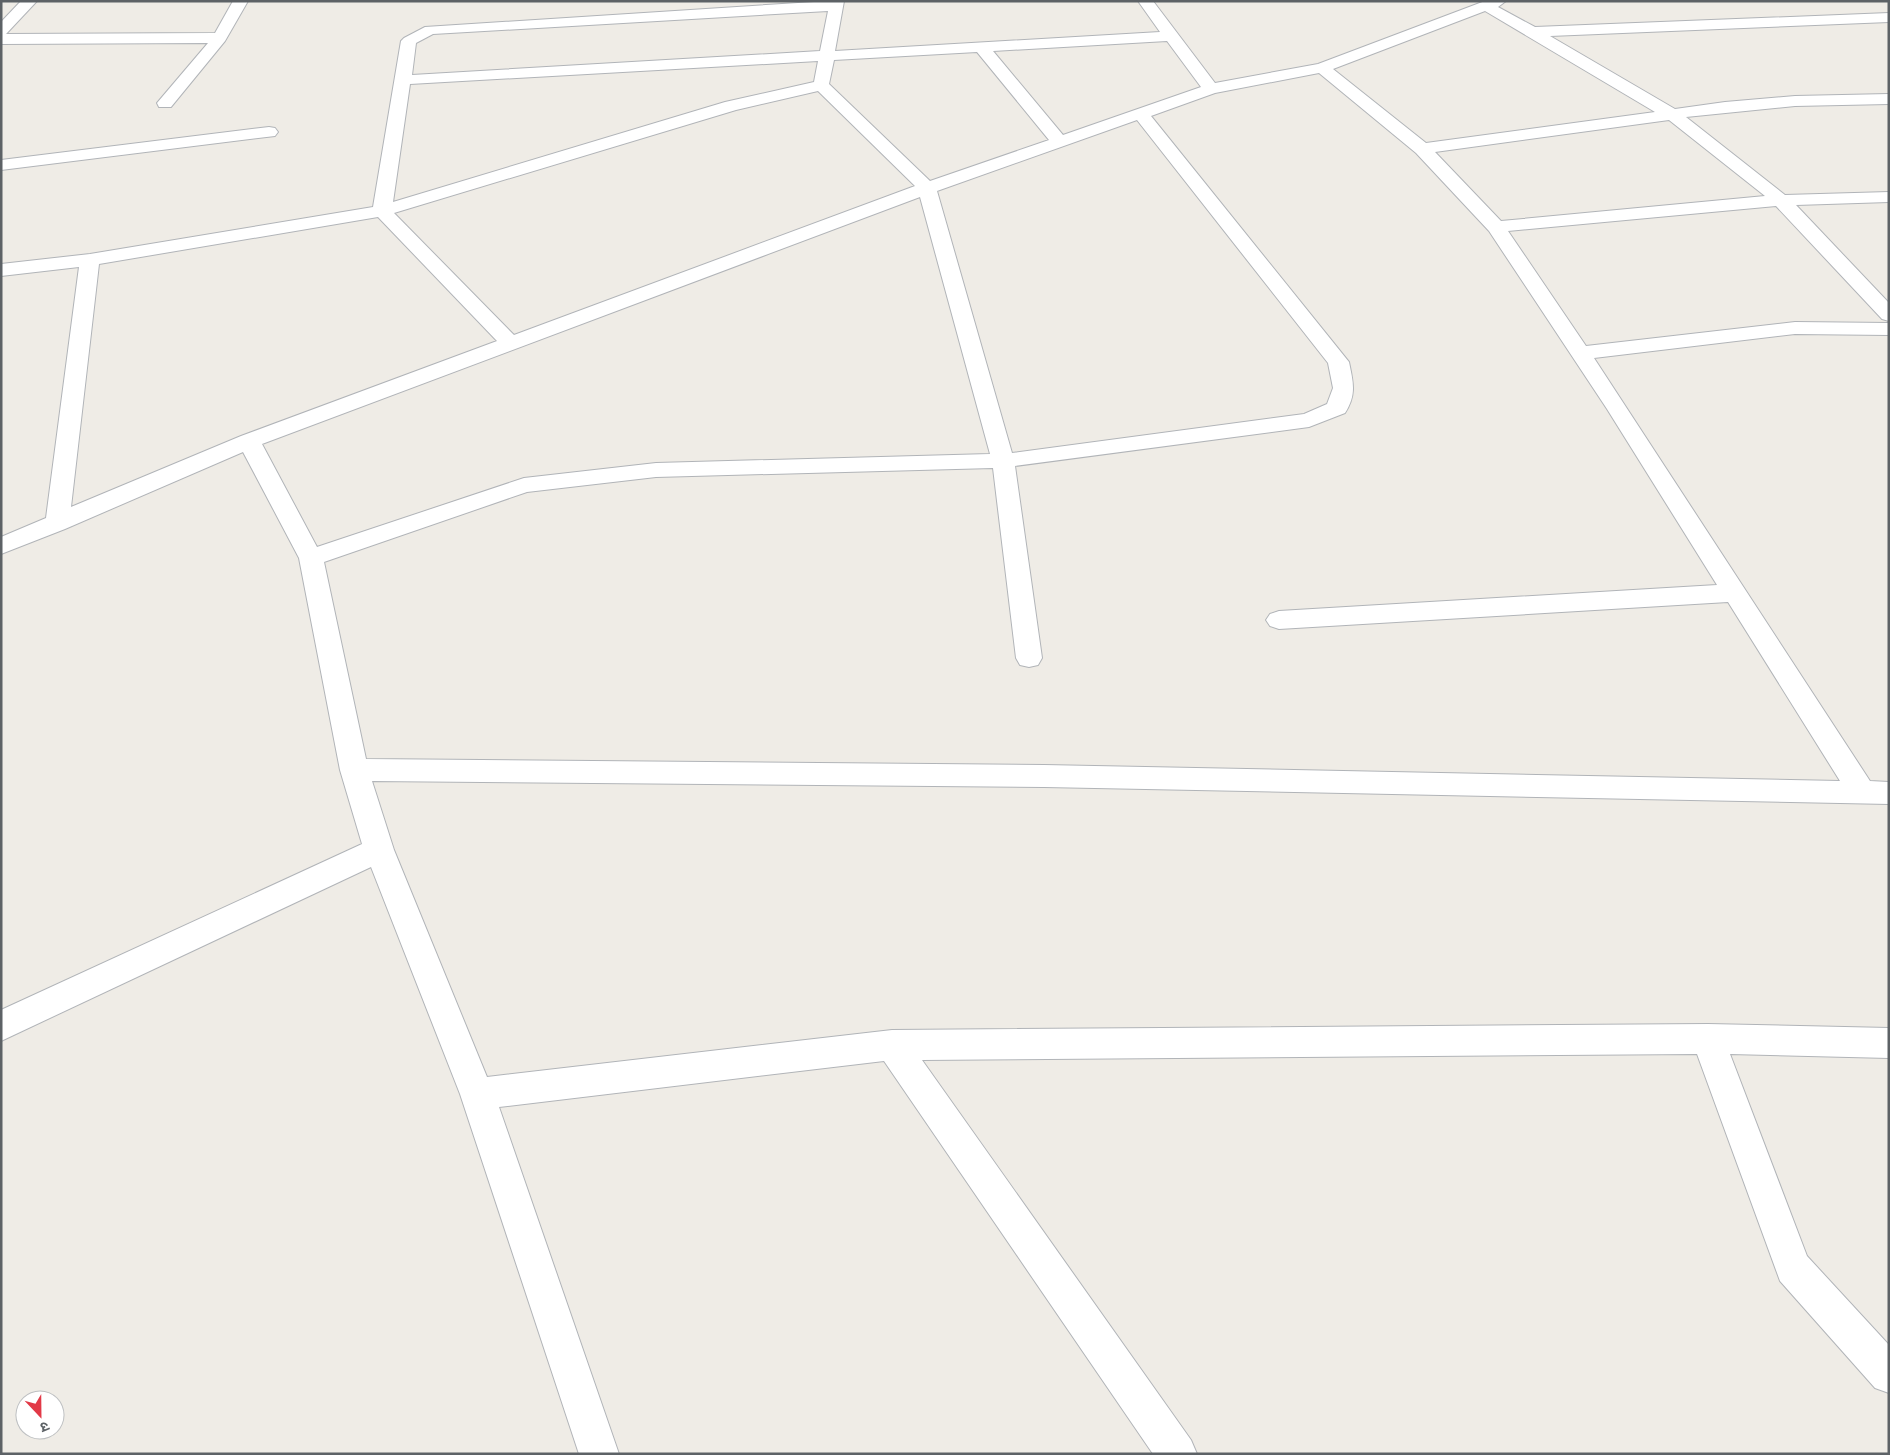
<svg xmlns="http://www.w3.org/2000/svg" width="1890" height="1455" viewBox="0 0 1890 1455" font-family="'DM Sans','Noto Sans Devanagari',sans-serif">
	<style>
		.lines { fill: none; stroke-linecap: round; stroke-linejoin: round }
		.minor-casing { stroke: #b1b4b8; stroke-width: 2 }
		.minor { fill: #fff; fill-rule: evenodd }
	</style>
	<rect width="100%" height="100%" fill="#efece6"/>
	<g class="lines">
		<defs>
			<g id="minor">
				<path d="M21,1H37L6,34L215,33L233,1H248L225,41L171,107H159L157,103L208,43L1,44V22Z"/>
				<path d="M830,1H844L835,51L1160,32L1138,1H1153L1215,83L1318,64L1485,1H1506L1498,7L1535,27L1889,13V22L1550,36L1675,109L1725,102L1795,96L1889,94V104L1795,106L1686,117L1785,195L1889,192V202L1796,205L1889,303V321L1882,319L1776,206L1508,231L1586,346L1795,322L1889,323V335L1795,334L1594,358L1870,781L1889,782V804L1044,787L372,781L394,850L487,1077L892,1030L1708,1024L1889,1028V1058L1730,1054L1807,1256L1889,1345V1393L1875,1388L1780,1281L1697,1054L922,1060L1191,1440L1197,1454H1153L884,1061L499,1107L619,1454H579L460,1094L371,867L1,1041V1010L362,844L340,770L299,558L243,452L65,529L1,554V537L46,518L79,267L1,276V264L90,254L373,207L401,41L404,38L425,27ZM828,11L820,51L412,75L416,43L433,34ZM1485,11L1655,112L1426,143L1333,69ZM1167,41L1201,87L1063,135L993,51ZM977,52L1049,140L930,181L829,84L834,60ZM818,61L814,82L725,102L393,202L410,84ZM1319,73L1416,153L1489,231L1607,409L1717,585L1279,611L1270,614L1266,620L1270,626L1279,629L1728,602L1840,781L1044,765L366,759L324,562L527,492L656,477L993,468L1016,658L1020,665L1029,667L1038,665L1042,658L1015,466L1309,427L1345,413C1357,394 1353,382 1349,362L1151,116L1215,93ZM818,91L915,186L514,335L394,213L736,110ZM1137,120L1328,363L1333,388L1327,404L1304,414L1012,453L937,191ZM1669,120L1765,196L1501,221L1435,152ZM920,197L990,454L656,463L524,478L317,547L262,444ZM378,217L497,341L241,436L71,507L99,264Z"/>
				<path d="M269,127L275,128L278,132L275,136L1,170V160Z"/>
			</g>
		</defs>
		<!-- minor casing -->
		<use href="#minor" class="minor-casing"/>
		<!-- minor -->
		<use href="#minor" class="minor"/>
	</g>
	<!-- border -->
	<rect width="1890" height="1455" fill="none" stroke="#5d6266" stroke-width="5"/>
	<!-- north arrow -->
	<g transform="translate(40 1415) rotate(158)"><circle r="24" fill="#ffffff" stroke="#bec0c2"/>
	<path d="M0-4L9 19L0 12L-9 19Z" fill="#e23947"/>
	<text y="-8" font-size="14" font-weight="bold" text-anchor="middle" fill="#5d6266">उ</text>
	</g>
</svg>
